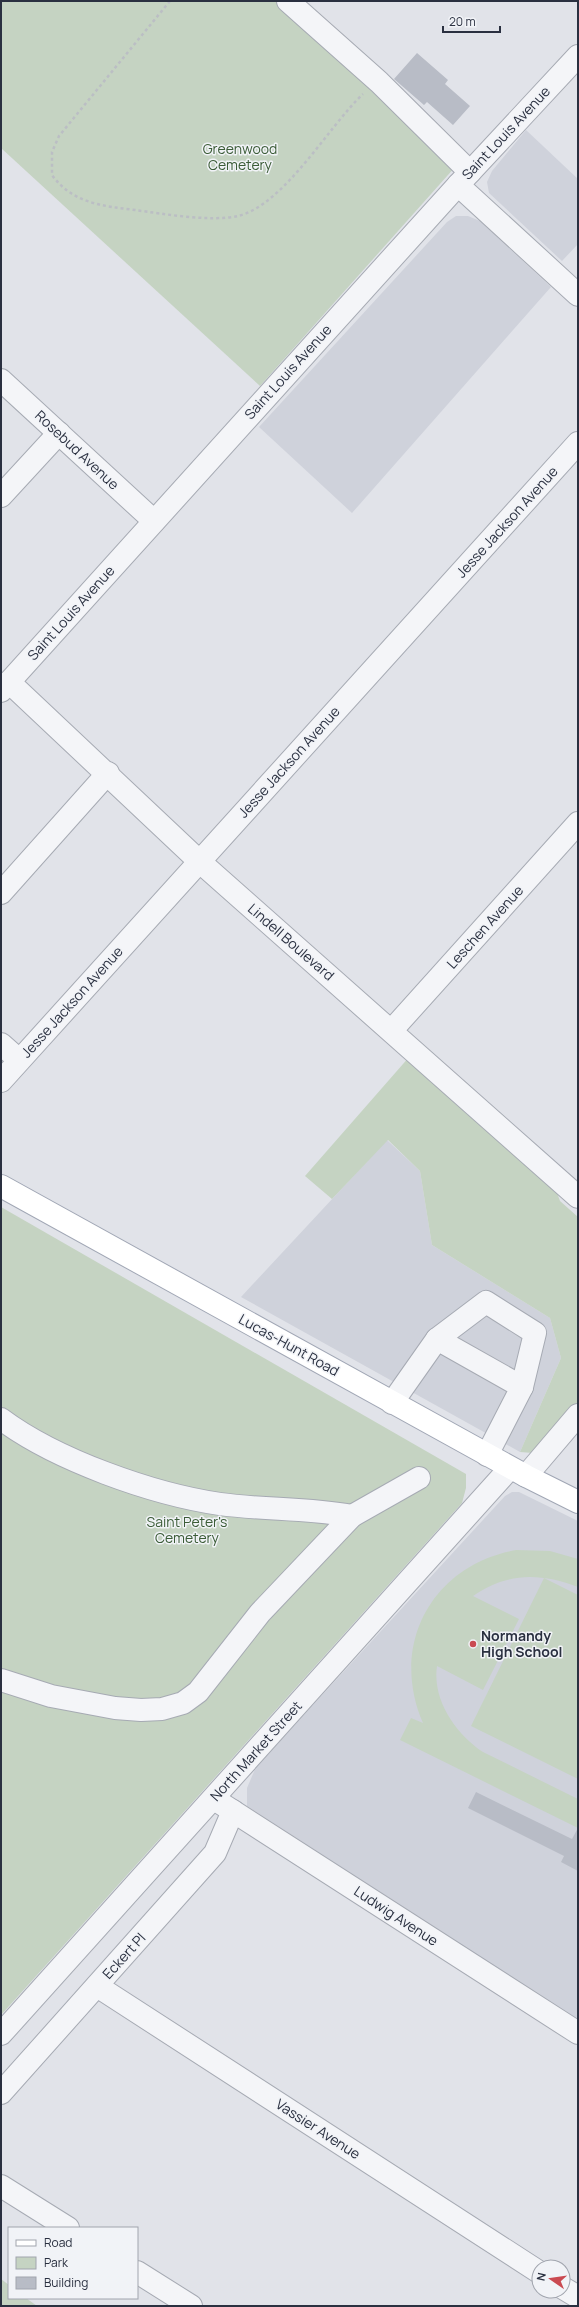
<svg xmlns="http://www.w3.org/2000/svg" width="579" height="2307" viewBox="0 0 579 2307" font-family="Manrope,sans-serif">
	<style>
		.built { fill: #cfd2db }
		.green { fill: #c5d3c2 }
		.building { fill: #b8bcc6 }
		.lines { fill: none; stroke-linecap: round; stroke-linejoin: round }
		.minor-casing { stroke: #a6aab3; stroke-width: 24 }
		.major-casing { stroke: #a1a7b5; stroke-width: 24 }
		.path { stroke: #bbbec4; stroke-width: 2.5; stroke-dasharray: 3 3; stroke-linecap: butt }
		.minor { stroke: #f4f5f8; stroke-width: 22 }
		.major { stroke: #fff; stroke-width: 22 }
		.poi-dot { fill: #ca4a51; stroke: #f1f3f7; stroke-width: 1.5 }
		.labels { text-anchor: middle; stroke-width: 3; stroke-linejoin: round; paint-order: stroke }
		.street-label { font-size: 14px; fill: #2a3040; stroke: #f1f3f7 }
		.park-label { font-size: 14px; fill: #3b5c37; stroke: #f1f3f7 }
		.poi-label { font-size: 14px; font-weight: bold; fill: #2a3040; stroke: #f1f3f7; text-anchor: start }
	</style>
	<rect width="100%" height="100%" fill="#e1e3e9"/>
	<!-- built -->
	<g class="built">
		<path d="M526,130L578,179V244L562,261L489,193L487,182L492,171Z"/>
		<path d="M456,216H468L480,221L551,287L352,513L259,427L447,222Z"/>
		<path d="M387,1140L420,1171L432,1245L550,1318L561,1358L520,1452L241,1297Z"/>
		<path d="M512,1492H519L578,1521V2020L247,1806V1788L256,1767L505,1496Z"/>
	</g>
	<!-- green -->
	<g class="green">
		<path d="M1,1H303L464,157L260,386L1,148Z"/>
		<path d="M410,1056L553,1182L560,1201L578,1217V1403L533,1453L520,1452L561,1358L550,1318L432,1245L420,1171L388,1140L332,1199L305,1176Z"/>
		<path d="M1,1207L466,1474V1488L462,1503L1,2015Z"/>
		<path d="M516,1550L550,1551L578,1559V1587C541,1573 507,1572 473,1596L519,1619L483,1690L437,1666C432,1700 456,1734 483,1752L578,1799V1828L400,1740L411,1718L423,1723C389,1645 432,1565 516,1550Z"/>
		<path d="M544,1578L578,1595V1779L471,1726Z"/>
		<path d="M1,2279L9,2285V2298H26L37,2306H1Z"/>
	</g>
	<!-- building -->
	<g class="building">
		<path d="M417,53L448,80L445,84L470,106L453,125L427,102L424,105L394,79Z"/>
		<path d="M476,1792L572,1839L578,1828V1871L561,1862L564,1856L468,1808Z"/>
	</g>
	<g class="lines">
		<defs>
			<g id="minor">
				<path d="M288,1L379,82L470,172"/>
				<path d="M458,185L578,295"/>
				<path d="M1,380L154,521"/>
				<path d="M1,496L59,433"/>
				<path d="M9,682L199,861L578,1197"/>
				<path d="M1,691L458,185L578,56"/>
				<path d="M1,893L108,773"/>
				<path d="M392,1030L578,823"/>
				<path d="M1,1044L19,1060"/>
				<path d="M1,1081L578,443"/>
				<path d="M437,1339L486,1302L535,1333L522,1387"/>
				<path d="M392,1403L437,1339L522,1387L487,1455"/>
				<path d="M1,1419C56,1460 152,1494 220,1504C264,1510 308,1508 352,1516"/>
				<path d="M526,1476L578,1415"/>
				<path d="M1,1680L51,1696L115,1708L141,1710L162,1709L183,1703L198,1692L260,1613L352,1516L419,1478"/>
				<path d="M214,1799L578,2033"/>
				<path d="M97,1986L539,2272"/>
				<path d="M1,2034L510,1468"/>
				<path d="M1,2093L215,1853L233,1811"/>
				<path d="M1,2186L68,2228"/>
				<path d="M137,2272L191,2306"/>
				<path d="M563,2288L578,2297"/>
			</g>
			<path id="major" d="M1,1186L526,1476L578,1502"/>
		</defs>
		<!-- minor casing -->
		<use href="#minor" class="minor-casing"/>
		<!-- major casing -->
		<use href="#major" class="major-casing"/>
		<!-- path -->
		<path class="path" d="M170,1L59,136L52,152V175C72,203 102,206 135,210C164,214 210,222 238,216C284,205 328,127 363,94"/>
		<!-- minor -->
		<use href="#minor" class="minor"/>
		<!-- major -->
		<use href="#major" class="major"/>
	</g>
	<!-- markers -->
	<circle class="poi-dot" cx="473" cy="1644" r="4"/>
	<g class="labels">
		<!-- street labels -->
		<g class="street-label">
			<text transform="translate(506 133) rotate(-47)" y="5">Saint Louis Avenue</text>
			<text transform="translate(288 372) rotate(-48)" y="5">Saint Louis Avenue</text>
			<text transform="translate(77 450) rotate(43)" y="5">Rosebud Avenue</text>
			<text transform="translate(507 522) rotate(-48)" y="5">Jesse Jackson Avenue</text>
			<text transform="translate(71 613) rotate(-48)" y="5">Saint Louis Avenue</text>
			<text transform="translate(289 762) rotate(-48)" y="5">Jesse Jackson Avenue</text>
			<text transform="translate(485 927) rotate(-48)" y="5">Leschen Avenue</text>
			<text transform="translate(291 942) rotate(41)" y="5">Lindell Boulevard</text>
			<text transform="translate(72 1002) rotate(-48)" y="5">Jesse Jackson Avenue</text>
			<text transform="translate(289 1345) rotate(29)" y="5">Lucas-Hunt Road</text>
			<text transform="translate(256 1751) rotate(-48)" y="5">North Market Street</text>
			<text transform="translate(396 1916) rotate(33)" y="5">Ludwig Avenue</text>
			<text transform="translate(124 1956) rotate(-48)" y="5">Eckert Pl</text>
			<text transform="translate(318 2129) rotate(33)" y="5">Vassier Avenue</text>
		</g>
		<!-- park labels -->
		<g class="park-label">
			<text x="240" y="154">Greenwood<tspan x="240" dy="16">Cemetery</tspan></text>
			<text x="187" y="1527">Saint Peter's<tspan x="187" dy="16">Cemetery</tspan></text>
		</g>
		<!-- poi labels -->
		<g class="poi-label">
			<text x="481" y="1641">Normandy<tspan x="481" dy="16">High School</tspan></text>
		</g>
	</g>
	<!-- border -->
	<rect width="579" height="2307" fill="none" stroke="#2a3040" stroke-width="4"/>
	<!-- legend -->
	<rect x="8" y="2227" width="130" height="72" fill="#f1f3f7" stroke="#a1a5ae"/>
	<rect x="16" y="2240" width="20" height="6" fill="#ffffff" stroke="#a1a5ae"/>
	<text x="44" y="2247" font-size="12" fill="#2a3040">Road</text>
	<rect x="16" y="2257" width="20" height="12" fill="#c5d3c2" stroke="#a1a5ae"/>
	<text x="44" y="2267" font-size="12" fill="#2a3040">Park</text>
	<rect x="16" y="2277" width="20" height="12" fill="#b8bcc6" stroke="#a1a5ae"/>
	<text x="44" y="2287" font-size="12" fill="#2a3040">Building</text>
	<!-- north arrow -->
	<g transform="translate(551 2279) rotate(283)"><circle r="19" fill="#f1f3f7" stroke="#a1a5ae"/>
	<path d="M0-3L7 15L0 10L-7 15Z" fill="#ca4a51"/>
	<text y="-6" font-size="11" font-weight="bold" text-anchor="middle" fill="#2a3040">N</text>
	</g>
	<!-- scale -->
	<path d="M443 26v6h57v-6" fill="none" stroke="#2a3040" stroke-width="2"/>
	<text x="449" y="26" font-size="12" fill="#2a3040" stroke="#f1f3f7" stroke-width="3" paint-order="stroke">20 m</text>
</svg>
